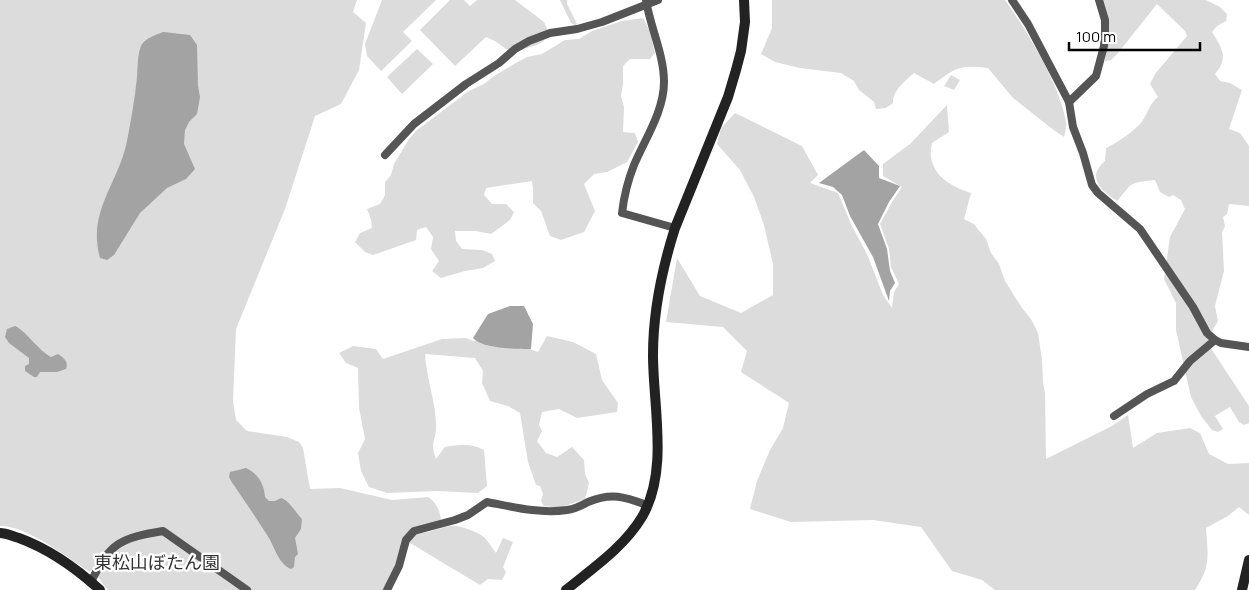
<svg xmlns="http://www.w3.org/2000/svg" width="1249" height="590" viewBox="0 0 1249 590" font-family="Manrope,'Noto Sans JP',sans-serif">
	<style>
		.green { fill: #dcdcdc }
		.water { fill: #a3a3a3 }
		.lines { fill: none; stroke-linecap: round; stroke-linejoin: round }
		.street { stroke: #555; stroke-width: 8 }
		.secondary { stroke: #222; stroke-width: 10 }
		.labels { text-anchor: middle; stroke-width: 4.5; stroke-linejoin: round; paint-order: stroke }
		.park-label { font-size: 18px; fill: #333; stroke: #fff }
	</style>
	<rect width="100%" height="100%" fill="#fff"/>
	<!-- green -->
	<g class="green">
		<path d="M0,0H357L353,12L366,23L359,70L341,104L315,116L285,209L236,329L233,401L236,420L247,431L287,437L299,442L303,448L310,489L340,488L392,500L428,497C436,502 441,512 441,522C430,524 415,526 407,533C422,536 436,529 450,526C458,524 478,532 484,537C488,541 492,548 496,553L503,538L513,542L503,567L506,572L502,580L488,579L480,585L410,543L389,590H108C102,583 98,576 91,570L90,572C68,558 26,525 0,526Z"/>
		<path d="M382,0H436L403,32L412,41L381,71L367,56L365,44Z"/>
		<path d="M450,0H464L470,6L477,0H515L544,22L548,31L544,41L537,45L520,50L506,49L495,41L486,37L455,66L420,30Z"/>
		<path d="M560,0H567V4L577,24L575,25L571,23Z"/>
		<path d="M772,0H1005C1027,31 1060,85 1066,122C1067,127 1065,132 1064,137L1051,128L1013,98L988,68C960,65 957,67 934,84L914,73C905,81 892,91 893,103L886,108L876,109L874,102L859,90L854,81L841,73L800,68L775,62L761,54L772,28Z"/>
		<path d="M1103,0H1206L1220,7L1227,14L1226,21L1217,26L1212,32C1222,48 1229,58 1215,74L1220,81L1230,83L1242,90L1229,129L1240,133L1249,146V206L1229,204L1227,214L1223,217L1225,226L1222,232L1224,271L1215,306L1218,321L1208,338L1212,350L1249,406V423L1244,425L1239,422L1230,407L1215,416L1223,429L1218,432L1212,430L1201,416L1191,397L1176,330V303L1164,279L1170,237L1185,209L1181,200L1173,195L1169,197L1160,192L1155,180C1148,181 1137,181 1131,185C1127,188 1122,196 1117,201C1101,191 1086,177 1105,161L1106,148C1118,142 1130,134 1140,124C1148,115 1148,105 1158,97L1150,84L1155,74L1187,36L1185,31L1157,4L1118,53L1111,60L1105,61L1109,21Z"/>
		<path d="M643,18L650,31L655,53L650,59H630L623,66V84L621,96L624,107L623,132L635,133L638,142L627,162L607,172L594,174L584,184L595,211L584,232L561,240L550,236L541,211L533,203V189L532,181L486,188L484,195L492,204H506L514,212L510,220L491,234L476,231H455L456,241L462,249L482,250L492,254L495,261L483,268L465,271L441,278L432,271L439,261L431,249L433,237L426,227L417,230L416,240L373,255L365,252L355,242L360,233L372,228L371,219L367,209L380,204L385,195V182L391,175L394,164L409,139L417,130L469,91L484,84L494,76L514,64L527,57L542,54L565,40L579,39L592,31L622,21Z"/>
		<path d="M417,49L433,64L402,94L387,77Z"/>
		<path d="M951,75L960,80L954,90L944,86Z"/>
		<path d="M947,105L949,132L932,143C925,171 948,186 971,193L964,219L974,224L986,239L991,253L999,264L1005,281L1022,308L1031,319L1038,333L1042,360L1043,382L1045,393L1046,459L1112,426L1128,415L1133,448L1157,433L1190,428L1200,433L1209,454L1228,464L1249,463V515L1239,507L1228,516L1206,528C1208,556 1211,566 1195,590H995L982,580L952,571L921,527L873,520L791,522L750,509L757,481L770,450L783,428L789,403L741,372L747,351L723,327L666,322L677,258L700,296L741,313L773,295V264L764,225L754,197L740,170L717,144L721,128L735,113L802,146L818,175L810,183L838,193L852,226L867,254L883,295L892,308L894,292L899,284L891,267L889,249L880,224L892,202L902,187L883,176V164L910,144Z"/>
		<path d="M547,336L573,342L596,354L602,380L618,403L617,412L577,418L559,409L542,412L539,425L542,431L537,441L546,453L557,457L572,447L584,460L585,474L589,483L585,499L559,508L544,506L541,501L543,494L540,486L536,485L528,462L520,413L508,406L490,401L482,383L483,371L475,358L425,354C426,377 436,402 436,425C437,440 429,441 436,459L445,447C459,444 471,443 484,450L487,486L478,493L437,491L387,493L369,487L361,471L358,453L365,439L359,408L358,368L346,363L339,353L353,346L376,349L383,359L442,339L466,338L473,341L502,339L538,352Z"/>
	</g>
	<!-- water -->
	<g class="water">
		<path d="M163,32L190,35L197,45L198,86L200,97L197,114L189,122L185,130L184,144L195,169L186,179L167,188L140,213L114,255L107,260L100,258C87,211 118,185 127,141C131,120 135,98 137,77C138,67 137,56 141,46C144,39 155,35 163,32Z"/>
		<path d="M864,150L879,166V178L900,186L889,202L878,224L887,249L890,271L895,283L890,291L889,301L873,257L850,216L842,195L833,187L819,183Z"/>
		<path d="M510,306H524L533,324L531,349C517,349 483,349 473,338L488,314Z"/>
		<path d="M15,326C24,329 38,350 51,357L58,354C64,358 69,362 66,369L57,372H40L37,377H34L25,371V366L29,364V358L9,343L5,337L7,329Z"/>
		<path d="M246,468C258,474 264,483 265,497L269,501H275L281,498C290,501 295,512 302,519L301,529L295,538L298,554L295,557L294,567L291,569C279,564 275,549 269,538C257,519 244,500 231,481L229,477L230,472Z"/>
	</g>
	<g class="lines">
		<!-- street -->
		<g class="street">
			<path d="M646,0C650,27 664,54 664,82C664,111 645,139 634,165C628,180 624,196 622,213L675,228"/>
			<path d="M1012,0L1028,24L1069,102L1073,127L1083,153L1092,185L1098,193L1140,229L1193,307L1207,333L1215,340L1221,343L1249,347"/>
			<path d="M1069,102L1096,76L1104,46L1105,32V20L1099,0"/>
			<path d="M385,155L414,124L466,84L499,63L515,49L529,41L550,33L577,29L602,22L658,0"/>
			<path d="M1114,416L1147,394L1174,381L1190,361L1215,340"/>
			<path d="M91,582C110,542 121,538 163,531L247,590"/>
			<path d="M387,590L399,566L406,540L414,531L455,520L468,515L487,502C513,507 540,514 567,510C575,509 581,506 588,502C612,492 625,497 647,505"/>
		</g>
		<!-- secondary -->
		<g class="secondary">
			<path d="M0,533C6,533 12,536 19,538C49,549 76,568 100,590"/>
			<path d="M566,590C593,568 624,547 642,517C669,471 653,406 653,355C653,312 662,269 675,228L728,97L736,70L741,51L745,22L744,0"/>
			<path d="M1242,590L1249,560"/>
		</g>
	</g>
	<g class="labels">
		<!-- park labels -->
		<g class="park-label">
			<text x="157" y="569">東松山ぼたん園</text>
		</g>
	</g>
	<!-- scale -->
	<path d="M1069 42v8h131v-8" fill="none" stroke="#000000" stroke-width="2.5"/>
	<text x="1076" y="42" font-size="15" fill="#000000" stroke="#ffffff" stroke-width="4" paint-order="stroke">100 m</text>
</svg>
